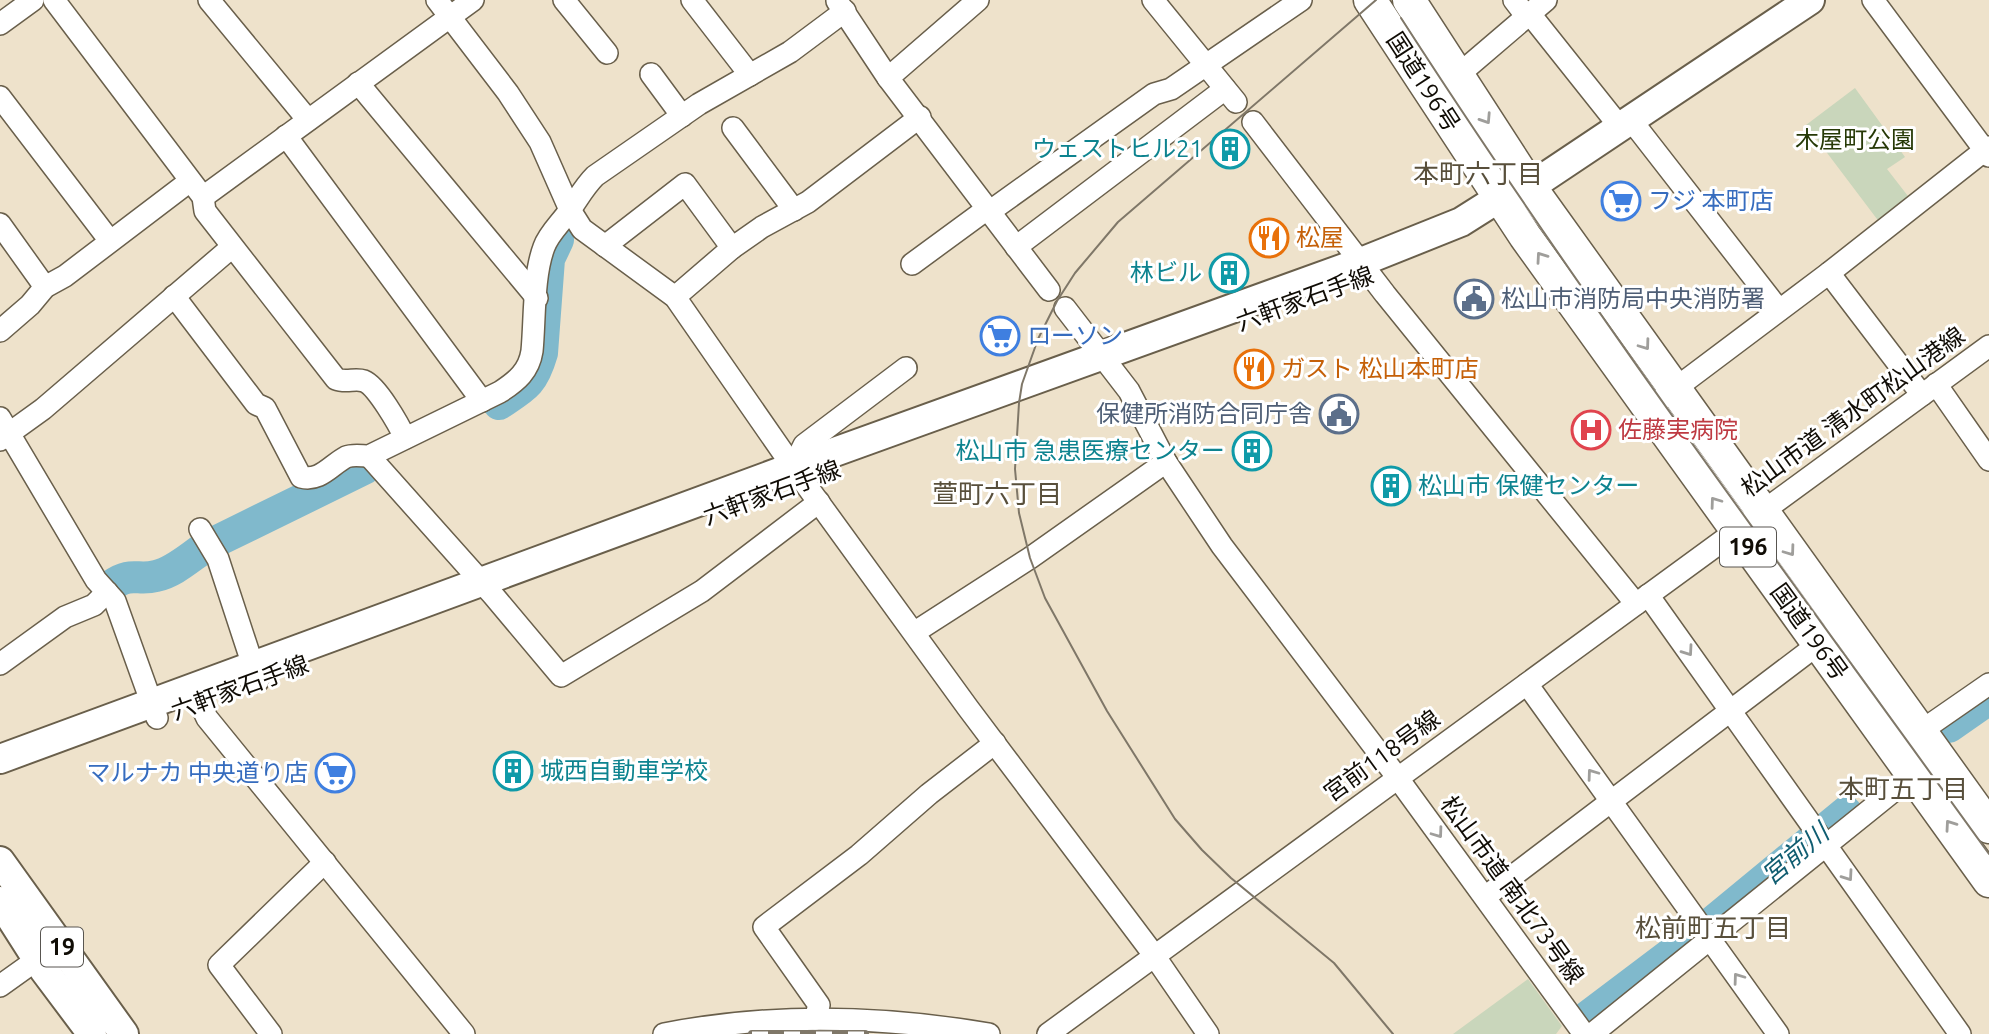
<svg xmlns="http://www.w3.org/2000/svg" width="1989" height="1034" viewBox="0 0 1989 1034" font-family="Ubuntu,'Noto Sans JP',sans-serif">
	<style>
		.green { fill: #c9d6bb }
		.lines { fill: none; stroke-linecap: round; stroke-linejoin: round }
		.river { stroke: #80b9cc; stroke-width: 32 }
		.minor-casing { stroke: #695f4b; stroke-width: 24 }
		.major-casing { stroke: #695f4b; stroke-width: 32 }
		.highway-casing { stroke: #695f4b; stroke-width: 35 }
		.minor { stroke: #fff; stroke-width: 21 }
		.major { stroke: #fff; stroke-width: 28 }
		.highway { stroke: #fff; stroke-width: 32 }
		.tram { stroke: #7f7768; stroke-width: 2 }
		.rail-casing { stroke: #7f7768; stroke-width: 8 }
		.rail { stroke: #fff; stroke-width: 5; stroke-dasharray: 16; stroke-linecap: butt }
		.oneway { stroke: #9f9e9b }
		.labels { text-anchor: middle; stroke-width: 6; stroke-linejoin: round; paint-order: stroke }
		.shield { fill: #fff; stroke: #585550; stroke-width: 2 }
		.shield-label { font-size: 23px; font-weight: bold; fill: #100c05 }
		.street-label { font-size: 24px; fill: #100c05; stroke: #fff }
		.park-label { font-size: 24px; fill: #263906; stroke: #fff }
		.culture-label { font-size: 24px; fill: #0d838f; stroke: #fff; text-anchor: end }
		.shop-label { font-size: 24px; fill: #366cbe; stroke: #fff; text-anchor: start }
		.food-label { font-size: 24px; fill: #c56008; stroke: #fff; text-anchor: start }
		.service-label { font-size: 24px; fill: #4e5e75; stroke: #fff; text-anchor: start }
		.health-label { font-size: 24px; fill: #be3a42; stroke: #fff; text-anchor: start }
		.neighbourhood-label { font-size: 26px; fill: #584f3b; stroke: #fff }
		.water-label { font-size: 26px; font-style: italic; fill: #105d71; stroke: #fff }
	</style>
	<rect width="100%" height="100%" fill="#eee2cb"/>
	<!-- green -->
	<g class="green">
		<path d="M1855,88L1905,157L1887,169L1911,200L1880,223L1806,125Z"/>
		<path d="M1528,979L1562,1026L1556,1034H1453Z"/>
	</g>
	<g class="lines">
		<!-- river -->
		<g class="river">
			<path d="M499,404C525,387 533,384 542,353L549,259L558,240"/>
			<path d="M217,541L364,469"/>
			<path d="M112,585C132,571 137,581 156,576C172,573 188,559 201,550"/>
			<path d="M1949,727L1989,699"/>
			<path d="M1711,923L1846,812"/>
			<path d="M1587,1017L1697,934"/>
		</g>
		<defs>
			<g id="minor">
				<path d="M54,0L203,197L205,211L336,379C346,383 355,378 364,381C377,386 399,425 405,438"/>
				<path d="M209,0L308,120"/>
				<path d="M437,0L508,93L540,142L570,210L582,229L675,297L793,467L968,708L1151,951L1208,1034"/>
				<path d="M564,0L607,53"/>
				<path d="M692,0L750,75"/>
				<path d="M1153,0L1236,102"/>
				<path d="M1514,0L1527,17"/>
				<path d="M1873,0L1989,156"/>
				<path d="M837,1L888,78L1049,290"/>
				<path d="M1530,14L1620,127"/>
				<path d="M0,24L33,0"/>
				<path d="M651,74L682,116"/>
				<path d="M1457,76L1546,0"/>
				<path d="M888,78L978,0"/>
				<path d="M358,83L537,298"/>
				<path d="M0,97L110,241"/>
				<path d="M1631,120L1779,310"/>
				<path d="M1253,122L1385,294L1636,604"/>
				<path d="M733,128L794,210"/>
				<path d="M286,136L482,401"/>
				<path d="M203,197L473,0"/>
				<path d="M989,212L1154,94L1171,89L1301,0"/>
				<path d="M0,224L45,287"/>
				<path d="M605,246L685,184L732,248"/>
				<path d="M1016,247L1225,89"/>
				<path d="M912,264L987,209"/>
				<path d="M1829,273L1922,395"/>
				<path d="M174,296L256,404L265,408L301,477C320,482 331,465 346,457C353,454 362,456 369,456L500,392C517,381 529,371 532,351C535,320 533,276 544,247C549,233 561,223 569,211C578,199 584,187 595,176L699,104L790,52L845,11"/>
				<path d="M675,297L732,248L762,227L808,202L920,117"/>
				<path d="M1065,308L1129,391L1166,462L1222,546L1394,773L1584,1034"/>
				<path d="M0,331L30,305L45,287L65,276L190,181"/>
				<path d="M1936,384L1989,460"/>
				<path d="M1664,397L1829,273L1989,147"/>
				<path d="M0,418L96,580L115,601L157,718"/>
				<path d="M0,440L43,409L232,247"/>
				<path d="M369,456L493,595L561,676L702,591L819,502"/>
				<path d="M793,467L804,445L906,368"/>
				<path d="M200,529L218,559L258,681"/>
				<path d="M1648,595L1960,1034"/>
				<path d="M915,632L1030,558L1166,462"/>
				<path d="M0,664L65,617L94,605L107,592"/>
				<path d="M1527,684L1778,1034"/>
				<path d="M193,688L207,718L464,1034"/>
				<path d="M1911,738L1989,684"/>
				<path d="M1485,897L1829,636"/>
				<path d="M0,986L49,951"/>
				<path d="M815,1019L819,1005L764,927L859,855L929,794L995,743"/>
				<path d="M271,1034L219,965L325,862"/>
				<path d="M664,1034C771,1013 882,1016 989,1034"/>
				<path d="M1048,1034L1989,346"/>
				<path d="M1592,1034L1922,768"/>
			</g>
			<g id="major">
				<path d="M0,759L793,467L1361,262L1461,222L1499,198L1530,187L1810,0"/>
				<path d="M0,861L124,1034"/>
				<path d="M0,901L44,970L92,1034"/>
			</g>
			<g id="highway">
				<path d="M1370,0L1525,236L1989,881"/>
				<path d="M1409,0L1530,187L1989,827"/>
			</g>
		</defs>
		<!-- minor casing -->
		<use href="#minor" class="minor-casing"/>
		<!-- major casing -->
		<use href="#major" class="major-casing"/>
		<!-- highway casing -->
		<use href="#highway" class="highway-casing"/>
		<!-- minor -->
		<use href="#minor" class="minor"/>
		<!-- major -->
		<use href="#major" class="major"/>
		<!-- highway -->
		<use href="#highway" class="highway"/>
		<!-- tram -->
		<g class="tram">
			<path d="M1376,0L1118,222L1075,273L1057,301L1038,339L1022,384L1019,403L1015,469L1019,513L1030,558L1045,598L1107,711L1175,819L1202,850L1231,878L1334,963L1393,1034"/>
			<path d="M1401,18C1586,305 1790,578 1989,854"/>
		</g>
		<defs>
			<path id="rail" d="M752,1034H865"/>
		</defs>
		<!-- rail casing -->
		<use href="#rail" class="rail-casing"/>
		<!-- rail -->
		<use href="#rail" class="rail"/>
	</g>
	<!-- one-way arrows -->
	<defs><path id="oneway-chevron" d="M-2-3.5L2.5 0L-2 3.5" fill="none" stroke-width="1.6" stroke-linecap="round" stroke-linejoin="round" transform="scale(1.75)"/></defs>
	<g class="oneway">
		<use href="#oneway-chevron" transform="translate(1486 119) rotate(57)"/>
		<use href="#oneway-chevron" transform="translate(1541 257) rotate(-125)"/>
		<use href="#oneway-chevron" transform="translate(1645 345) rotate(54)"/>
		<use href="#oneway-chevron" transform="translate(1715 502) rotate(-126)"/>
		<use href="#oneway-chevron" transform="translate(1790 551) rotate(54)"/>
		<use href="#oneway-chevron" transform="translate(1688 651) rotate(55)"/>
		<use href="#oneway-chevron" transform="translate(1592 774) rotate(-126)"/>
		<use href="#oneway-chevron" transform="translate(1950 825) rotate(-125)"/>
		<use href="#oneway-chevron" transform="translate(1438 833) rotate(54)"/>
		<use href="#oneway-chevron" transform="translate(1848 876) rotate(55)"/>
		<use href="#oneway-chevron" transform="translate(1738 978) rotate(-126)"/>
	</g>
	<!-- icons -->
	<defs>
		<symbol id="building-ring" viewBox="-11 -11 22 22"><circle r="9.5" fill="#fff" stroke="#0f9aa8" stroke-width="1.5"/><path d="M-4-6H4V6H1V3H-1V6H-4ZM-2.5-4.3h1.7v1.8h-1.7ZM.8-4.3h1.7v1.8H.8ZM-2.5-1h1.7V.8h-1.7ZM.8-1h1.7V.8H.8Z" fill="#0f9aa8"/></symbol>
		<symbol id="supermarket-ring" viewBox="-11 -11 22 22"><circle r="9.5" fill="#fff" stroke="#3f7fe0" stroke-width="1.5"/><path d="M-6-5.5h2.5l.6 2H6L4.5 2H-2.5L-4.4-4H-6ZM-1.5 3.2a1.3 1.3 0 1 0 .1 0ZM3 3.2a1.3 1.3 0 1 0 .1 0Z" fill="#3f7fe0"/></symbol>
		<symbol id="restaurant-ring" viewBox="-11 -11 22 22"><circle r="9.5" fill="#fff" stroke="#e8710a" stroke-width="1.5"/><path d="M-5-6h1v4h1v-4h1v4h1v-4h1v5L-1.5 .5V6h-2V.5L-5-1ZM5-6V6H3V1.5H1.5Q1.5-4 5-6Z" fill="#e8710a"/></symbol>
		<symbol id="civic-ring" viewBox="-11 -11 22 22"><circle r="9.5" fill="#fff" stroke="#5c6f8a" stroke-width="1.5"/><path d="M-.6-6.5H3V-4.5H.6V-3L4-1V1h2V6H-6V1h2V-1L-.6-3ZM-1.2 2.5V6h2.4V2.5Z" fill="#5c6f8a"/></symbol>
		<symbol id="hospital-ring" viewBox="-11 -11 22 22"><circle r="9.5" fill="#fff" stroke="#e0444e" stroke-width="1.5"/><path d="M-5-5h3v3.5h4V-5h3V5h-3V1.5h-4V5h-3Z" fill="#e0444e"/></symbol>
	</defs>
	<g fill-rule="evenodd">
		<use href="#building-ring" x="1208" y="127" width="44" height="44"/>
		<use href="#supermarket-ring" x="1599" y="179" width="44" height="44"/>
		<use href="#restaurant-ring" x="1247" y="216" width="44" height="44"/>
		<use href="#building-ring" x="1207" y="251" width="44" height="44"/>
		<use href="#civic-ring" x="1452" y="277" width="44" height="44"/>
		<use href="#supermarket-ring" x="978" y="314" width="44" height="44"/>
		<use href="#restaurant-ring" x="1232" y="347" width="44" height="44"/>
		<use href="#civic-ring" x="1317" y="392" width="44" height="44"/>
		<use href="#hospital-ring" x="1569" y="408" width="44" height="44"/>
		<use href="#building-ring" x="1230" y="429" width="44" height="44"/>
		<use href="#building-ring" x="1369" y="464" width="44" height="44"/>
		<use href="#building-ring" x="491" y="749" width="44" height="44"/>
		<use href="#supermarket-ring" x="313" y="751" width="44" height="44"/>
	</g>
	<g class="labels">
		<!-- shield labels -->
		<g class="shield">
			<rect x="1720" y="527.5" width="56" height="39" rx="5"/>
			<rect x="41" y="927.5" width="42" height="39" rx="5"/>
		</g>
		<g class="shield-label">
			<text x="1748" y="555">196</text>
			<text x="62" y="955">19</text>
		</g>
		<!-- street labels -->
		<g class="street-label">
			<text transform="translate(1423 82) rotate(57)" y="8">国道196号</text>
			<text transform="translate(1305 299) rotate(-20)" y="8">六軒家石手線</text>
			<text transform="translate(1853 412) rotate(-36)" y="8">松山市道 清水町松山港線</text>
			<text transform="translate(772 493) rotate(-20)" y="8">六軒家石手線</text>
			<text transform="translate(1809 632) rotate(54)" y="8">国道196号</text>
			<text transform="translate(240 688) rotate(-20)" y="8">六軒家石手線</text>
			<text transform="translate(1382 756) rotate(-36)" y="8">宮前118号線</text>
			<text transform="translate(1512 890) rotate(54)" y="8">松山市道 南北73号線</text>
		</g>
		<!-- park labels -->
		<g class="park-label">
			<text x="1855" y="148">木屋町公園</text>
		</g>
		<!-- culture labels -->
		<g class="culture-label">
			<text x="1203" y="157">ウェストヒル21</text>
			<text x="1202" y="281">林ビル</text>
			<text x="1225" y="459">松山市 急患医療センター</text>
			<text x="1418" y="494" text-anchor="start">松山市 保健センター</text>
			<text x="540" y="779" text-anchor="start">城西自動車学校</text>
		</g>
		<!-- shop labels -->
		<g class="shop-label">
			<text x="1648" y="209">フジ 本町店</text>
			<text x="1027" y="344">ローソン</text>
			<text x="308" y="781" text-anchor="end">マルナカ 中央道り店</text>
		</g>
		<!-- food labels -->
		<g class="food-label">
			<text x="1296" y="246">松屋</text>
			<text x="1281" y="377">ガスト 松山本町店</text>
		</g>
		<!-- service labels -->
		<g class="service-label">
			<text x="1501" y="307">松山市消防局中央消防署</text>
			<text x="1312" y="422" text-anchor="end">保健所消防合同庁舎</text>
		</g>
		<!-- health labels -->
		<g class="health-label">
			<text x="1618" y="438">佐藤実病院</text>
		</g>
		<!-- neighbourhood labels -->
		<g class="neighbourhood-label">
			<text x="1478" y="183">本町六丁目</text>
			<text x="997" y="503">萱町六丁目</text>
			<text x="1903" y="798">本町五丁目</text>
			<text x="1713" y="937">松前町五丁目</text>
		</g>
		<!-- water labels -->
		<g class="water-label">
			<text transform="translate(1795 854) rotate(-40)" y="9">宮前川</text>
		</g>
	</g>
</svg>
